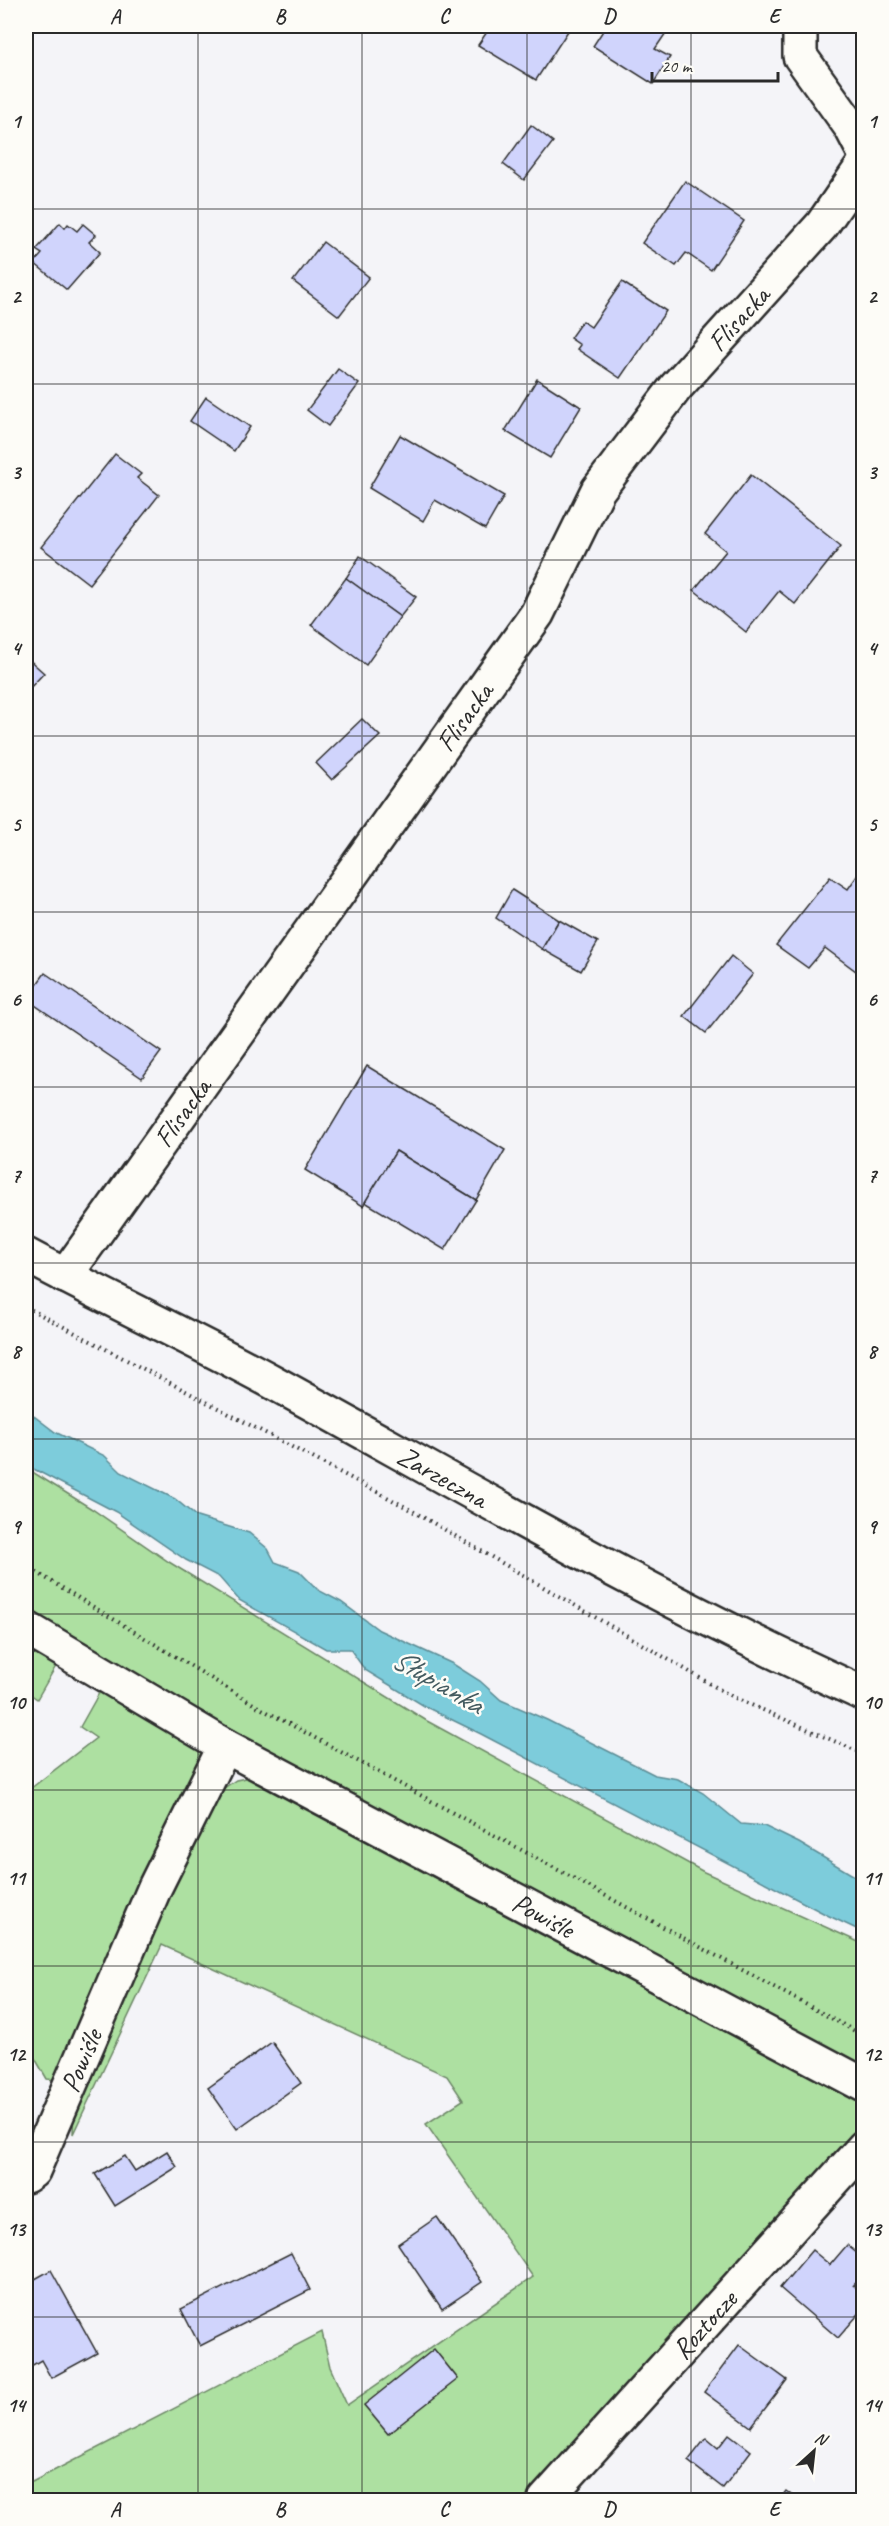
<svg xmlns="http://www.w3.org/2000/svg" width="889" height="2526" viewBox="0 0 889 2526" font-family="Caveat,sans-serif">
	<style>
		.green { fill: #ade0a1; stroke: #6c8666; stroke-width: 1.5 }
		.water { fill: #7dccdb; stroke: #5c8c95; stroke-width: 1.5 }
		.building { fill: #d0d4fc; stroke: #2b2b2b; stroke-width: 1.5 }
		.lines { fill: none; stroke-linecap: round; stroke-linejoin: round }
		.street-casing { stroke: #2b2b2b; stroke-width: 38 }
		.path { stroke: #2b2b2b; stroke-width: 4; stroke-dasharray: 1.5 4.5; stroke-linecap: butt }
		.street { stroke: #fdfcf7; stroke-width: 33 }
		.grid { fill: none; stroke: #2b2b2b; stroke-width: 1.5; stroke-opacity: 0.55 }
		.labels { text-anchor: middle; stroke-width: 5; stroke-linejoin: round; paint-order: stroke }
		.street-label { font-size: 28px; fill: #2b2b2b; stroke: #fdfcf7 }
		.water-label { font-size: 30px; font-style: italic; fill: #445b60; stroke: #fdfcf7 }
		.neatline { fill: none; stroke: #2b2b2b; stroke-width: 2 }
		.grid-label { font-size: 20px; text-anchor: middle; font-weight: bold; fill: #2b2b2b }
	</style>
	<rect width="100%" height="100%" fill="#f4f4f8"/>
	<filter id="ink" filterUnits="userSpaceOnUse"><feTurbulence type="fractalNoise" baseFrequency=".0167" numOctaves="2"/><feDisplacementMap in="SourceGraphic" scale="12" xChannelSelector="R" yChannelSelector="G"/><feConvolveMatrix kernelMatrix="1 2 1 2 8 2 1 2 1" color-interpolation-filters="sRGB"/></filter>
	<g filter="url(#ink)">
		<!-- green -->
		<g class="green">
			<path d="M26,1468L92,1509L169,1562L427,1721L704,1872L863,1944V2073L779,2030L26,1618Z"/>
			<path d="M26,1639L60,1659L37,1699L26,1691Z"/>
			<path d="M103,1686L184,1736L207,1758L57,2080L47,2079L26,2043V1792L96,1738L80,1727Z"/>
			<path d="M256,1776L863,2099V2123L843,2156L531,2500H26V2477L32,2482L322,2332L330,2367L347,2405L533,2277L426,2124L463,2100L447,2076L162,1945L73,2134L74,2105L132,1973L218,1792L236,1780Z"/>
		</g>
		<!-- water -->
		<path class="water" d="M26,1410L55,1432L105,1456L121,1472L175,1499L197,1517L249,1533L268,1549L275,1562L299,1571L318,1590L341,1602L379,1630L453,1664L480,1681L501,1700L547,1720L655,1775L678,1779L703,1793L741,1824L764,1826L799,1843L863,1881V1932L827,1915L481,1734L426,1707L365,1670L350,1649H326L239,1600L219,1577L186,1560L116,1512L26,1465Z"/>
		<!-- building -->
		<g class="building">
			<path d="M155,26H172L162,33Z"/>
			<path d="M491,26H559L568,31L536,80L478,45Z"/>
			<path d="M606,26H667L670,27L655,49L670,57L653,84L593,46Z"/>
			<path d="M531,125L553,142L524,180L503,164Z"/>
			<path d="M685,181L744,221L711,270L686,253L676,266L642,243Z"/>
			<path d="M60,223L65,228L68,224L77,231L83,224L96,235L89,242L100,252L67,290L34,263L42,254L36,250Z"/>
			<path d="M323,242L369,277L339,316L293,281Z"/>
			<path d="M622,282L666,311L620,378L577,349L580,345L570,338L582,321L591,327Z"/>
			<path d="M338,369L359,384L328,426L307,410Z"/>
			<path d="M537,379L581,407L550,458L505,431Z"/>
			<path d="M206,397L250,427L234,451L190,421Z"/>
			<path d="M400,435L504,496L485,529L435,500L423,521L369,488Z"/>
			<path d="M115,454L141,474L137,478L159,495L89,584L41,547Z"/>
			<path d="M751,475L841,546L795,604L779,591L746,632L694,590L726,551L705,534Z"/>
			<path d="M360,556L416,597L400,617L346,578Z"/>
			<path d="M346,578L400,617L366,665L311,625Z"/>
			<path d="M26,657L44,673L26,692Z"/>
			<path d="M362,719L380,736L332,780L316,763Z"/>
			<path d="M857,876L864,881V977L825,948L808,968L776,945L830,877L848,889Z"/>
			<path d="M512,890L559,920L542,949L496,918Z"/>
			<path d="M559,920L598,942L581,971L542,949Z"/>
			<path d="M731,956L753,974L706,1033L684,1016Z"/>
			<path d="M45,973L161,1052L142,1078L26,999Z"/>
			<path d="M367,1066L505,1150L476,1200L396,1151L363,1206L305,1170Z"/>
			<path d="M396,1151L476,1200L445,1250L365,1202Z"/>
			<path d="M272,2042L301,2083L237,2129L208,2088Z"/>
			<path d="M167,2151L177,2167L115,2206L95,2174L125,2156L135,2171Z"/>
			<path d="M437,2217L482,2282L442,2309L398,2244Z"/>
			<path d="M847,2245L864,2259V2273L853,2285L864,2294V2308L838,2338L780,2288L812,2250L830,2265Z"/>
			<path d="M291,2253L310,2290L200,2346L181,2309Z"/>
			<path d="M51,2270L97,2353L51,2378L41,2360L26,2369V2284Z"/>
			<path d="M739,2345L787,2380L751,2427L704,2392Z"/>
			<path d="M434,2349L458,2379L388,2434L364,2405Z"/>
			<path d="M729,2434L751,2451L723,2488L688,2461L706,2438L718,2448Z"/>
			<path d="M786,2491L798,2500H779Z"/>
		</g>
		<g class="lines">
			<defs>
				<g id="street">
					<path d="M800,26V56L851,127L864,152"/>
					<path id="s1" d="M26,1255C106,1298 190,1337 271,1381C466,1488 660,1602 864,1694"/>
					<path id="s2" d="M65,1276L537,614L598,490L676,387L822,225L864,164"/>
					<path id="s3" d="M26,1628L225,1746L864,2085"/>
					<path id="s4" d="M26,2176L33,2171L155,1887L225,1746"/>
					<path id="s5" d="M545,2500L864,2147"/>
				</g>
			</defs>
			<!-- street casing -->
			<use href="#street" class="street-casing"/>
			<!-- path -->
			<g class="path">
				<path d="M26,1307L402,1505L733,1697L864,1754"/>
				<path d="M26,1566L260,1708L864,2036"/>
			</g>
			<!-- street -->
			<use href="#street" class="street"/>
		</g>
	</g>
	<!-- grid -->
	<path class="grid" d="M198,26V2500M362,26V2500M527,26V2500M691,26V2500M26,209H864M26,384H864M26,560H864M26,736H864M26,912H864M26,1087H864M26,1263H864M26,1439H864M26,1614H864M26,1790H864M26,1966H864M26,2142H864M26,2317H864"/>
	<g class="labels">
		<!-- street labels -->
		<g class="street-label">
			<text dy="10" stroke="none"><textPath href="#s2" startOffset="1173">Flisacka</textPath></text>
			<text dy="10" stroke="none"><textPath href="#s2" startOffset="687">Flisacka</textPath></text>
			<text dy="10" stroke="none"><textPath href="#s2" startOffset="201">Flisacka</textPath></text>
			<text dy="10" stroke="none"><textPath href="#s1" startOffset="472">Zarzeczna</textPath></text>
			<text dy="10" stroke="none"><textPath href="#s3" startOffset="592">Powiśle</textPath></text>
			<text dy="10" stroke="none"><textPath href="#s4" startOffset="129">Powiśle</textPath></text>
			<text dy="10" stroke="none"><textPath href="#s5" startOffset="237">Roztocze</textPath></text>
		</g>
		<!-- water labels -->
		<g class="water-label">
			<text transform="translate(438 1681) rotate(30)" y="10">Słupianka</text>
		</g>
	</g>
	<!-- margin -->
	<rect width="889" height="2526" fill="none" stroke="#fdfcf7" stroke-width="66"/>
	<!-- north arrow -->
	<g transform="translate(814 2451) rotate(27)" stroke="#fdfcf7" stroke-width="4.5" paint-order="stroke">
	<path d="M0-4.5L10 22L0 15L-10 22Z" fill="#2b2b2b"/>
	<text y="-9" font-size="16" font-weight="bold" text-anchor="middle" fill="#2b2b2b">N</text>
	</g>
	<!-- scale -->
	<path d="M652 72v9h126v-9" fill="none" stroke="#2b2b2b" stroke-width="3"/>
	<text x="661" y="72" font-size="18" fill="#2b2b2b" stroke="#fdfcf7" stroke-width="4.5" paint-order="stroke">20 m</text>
	<rect x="33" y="33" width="823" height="2460" class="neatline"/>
	<g class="grid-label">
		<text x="115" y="23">A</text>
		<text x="280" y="23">B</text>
		<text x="444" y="23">C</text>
		<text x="609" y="23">D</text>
		<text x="774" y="23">E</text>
		<text x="16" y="128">1</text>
		<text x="872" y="128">1</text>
		<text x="16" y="303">2</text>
		<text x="872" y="303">2</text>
		<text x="16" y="479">3</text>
		<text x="872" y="479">3</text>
		<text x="16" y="655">4</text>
		<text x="872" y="655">4</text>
		<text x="16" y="831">5</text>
		<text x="872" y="831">5</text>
		<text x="16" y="1006">6</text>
		<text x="872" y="1006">6</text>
		<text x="16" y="1182">7</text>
		<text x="872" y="1182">7</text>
		<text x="16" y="1358">8</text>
		<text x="872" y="1358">8</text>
		<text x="16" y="1533">9</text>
		<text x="872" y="1533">9</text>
		<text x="16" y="1709">10</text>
		<text x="872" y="1709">10</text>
		<text x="16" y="1885">11</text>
		<text x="872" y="1885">11</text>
		<text x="16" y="2061">12</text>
		<text x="872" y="2061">12</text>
		<text x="16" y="2236">13</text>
		<text x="872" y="2236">13</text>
		<text x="16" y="2412">14</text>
		<text x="872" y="2412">14</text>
		<text x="115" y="2516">A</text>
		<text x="280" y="2516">B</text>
		<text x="444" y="2516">C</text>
		<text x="609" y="2516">D</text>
		<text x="774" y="2516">E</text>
	</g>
</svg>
